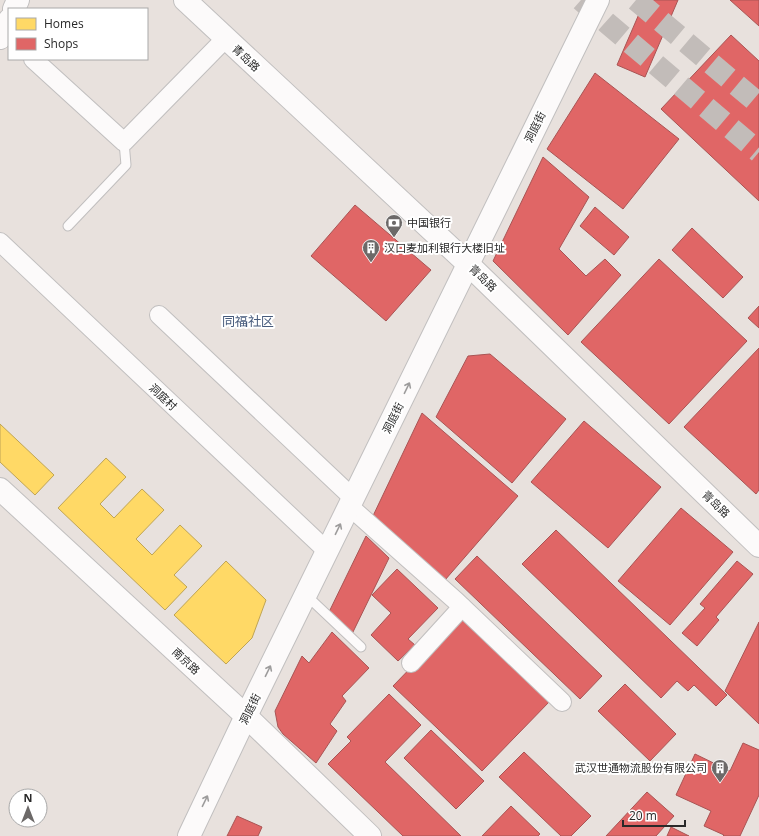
<svg xmlns="http://www.w3.org/2000/svg" width="759" height="836" viewBox="0 0 759 836" font-family="'Open Sans','Noto Sans SC',sans-serif">
	<style>
		.homes { fill: #ffd966; stroke: #bfa454 }
		.shops { fill: #e06666; stroke: #a95454 }
		.lines { fill: none; stroke-linecap: round; stroke-linejoin: round }
		.primary-tunnel { stroke: #c2bcb9; stroke-width: 22; stroke-dasharray: 22 11; stroke-linecap: butt }
		.service-casing { stroke: #c1bfbf; stroke-width: 11 }
		.minor-casing { stroke: #c1bfbf; stroke-width: 20 }
		.tertiary-casing { stroke: #c1bfbf; stroke-width: 24 }
		.service { stroke: #fcfafa; stroke-width: 9 }
		.minor { stroke: #fcfafa; stroke-width: 18 }
		.tertiary { stroke: #fcfafa; stroke-width: 22 }
		.oneway { stroke: #9d9c9c }
		.labels { text-anchor: middle; stroke-width: 4; stroke-linejoin: round; paint-order: stroke }
		.street-label { font-size: 11px; fill: #292929; stroke: #fff }
		.poi-label { font-size: 11px; fill: #292929; stroke: #fff; text-anchor: start }
		.quarter-label { font-size: 13px; fill: #475b7c; stroke: #fff }
	</style>
	<rect width="100%" height="100%" fill="#e8e1dd"/>
	<!-- homes -->
	<g class="homes">
		<path d="M0,424L54,475L35,495L0,462Z"/>
		<path d="M106,458L126,477L100,504L114,518L142,489L164,510L136,539L152,555L180,525L202,546L174,575L187,587L165,610L58,508Z"/>
		<path d="M226,561L266,600L252,638L226,664L174,615Z"/>
	</g>
	<!-- shops -->
	<g class="shops">
		<path d="M645,0H678L645,77L617,65Z"/>
		<path d="M730,0H759V26Z"/>
		<path d="M731,35L759,61V201L661,109Z"/>
		<path d="M595,73L679,139L623,209L547,149Z"/>
		<path d="M543,157L589,197L559,249L586,276L605,259L621,275L568,335L493,261Z"/>
		<path d="M355,205L431,270L386,321L311,256Z"/>
		<path d="M595,207L629,237L614,255L580,226Z"/>
		<path d="M692,228L743,277L723,298L672,250Z"/>
		<path d="M659,259L747,341L669,424L581,342Z"/>
		<path d="M759,306V328L748,318Z"/>
		<path d="M759,348V490L756,494L684,427Z"/>
		<path d="M490,354L566,419L512,483L436,417L468,356Z"/>
		<path d="M422,413L518,496L445,580L372,518Z"/>
		<path d="M584,421L661,487L608,548L531,482Z"/>
		<path d="M681,508L733,552L670,625L618,581Z"/>
		<path d="M556,530L727,695L716,706L694,685L688,691L677,681L661,698L522,564Z"/>
		<path d="M366,536L389,558L352,634L329,612Z"/>
		<path d="M477,556L602,676L580,699L455,579Z"/>
		<path d="M737,561L753,574L716,617L719,620L697,646L682,633L705,608L700,604Z"/>
		<path d="M397,569L438,608L408,639L415,645L398,661L371,635L391,613L372,595Z"/>
		<path d="M461,616L550,701L482,771L393,686Z"/>
		<path d="M759,622V724L725,691Z"/>
		<path d="M332,632L369,668L342,696L346,701L330,724L337,731L316,763L283,734L278,727L275,711L302,656L309,663Z"/>
		<path d="M625,684L676,734L650,761L598,711Z"/>
		<path d="M389,694L421,725L385,762L461,836H403L328,764L351,741L347,737Z"/>
		<path d="M431,730L484,781L456,809L404,758Z"/>
		<path d="M743,743L759,750V795L740,836H723L724,835L704,826L711,811L676,795L695,754L730,771Z"/>
		<path d="M524,752L591,816L571,836H561L499,777Z"/>
		<path d="M647,792L674,816L656,836H606Z"/>
		<path d="M511,806L540,834L538,836H482Z"/>
		<path d="M237,816L262,827L258,836H227Z"/>
		<path d="M671,827L689,836H667Z"/>
	</g>
	<g class="lines">
		<!-- primary-tunnel -->
		<g class="primary-tunnel">
			<path d="M581,0L607,23L759,152"/>
			<path d="M636,0L759,104"/>
		</g>
		<defs>
			<g id="service">
				<path d="M68,226L126,165L124,142"/>
				<path d="M306,595L361,647"/>
			</g>
			<g id="minor">
				<path d="M33,59L124,142L225,39"/>
				<path d="M0,242L327,551"/>
				<path d="M159,315L353,498"/>
				<path d="M349,506L456,601L562,702"/>
				<path d="M411,663L462,607"/>
			</g>
			<g id="tertiary">
				<path d="M185,0L468,264L759,546"/>
				<path d="M14,9L18,0"/>
				<path d="M0,38L9,20"/>
				<path d="M0,489L246,716L370,836"/>
				<path d="M189,836L246,716L598,0"/>
			</g>
		</defs>
		<!-- service casing -->
		<use href="#service" class="service-casing"/>
		<!-- minor casing -->
		<use href="#minor" class="minor-casing"/>
		<!-- tertiary casing -->
		<use href="#tertiary" class="tertiary-casing"/>
		<!-- service -->
		<use href="#service" class="service"/>
		<!-- minor -->
		<use href="#minor" class="minor"/>
		<!-- tertiary -->
		<use href="#tertiary" class="tertiary"/>
	</g>
	<!-- one-way arrows -->
	<defs><path id="oneway-shaft" d="M-6 0H5M1.5-3L5.5 0L1.5 3" fill="none" stroke-width="1.6" stroke-linecap="round" stroke-linejoin="round"/></defs>
	<g class="oneway">
		<use href="#oneway-shaft" transform="translate(407 388) rotate(-64)"/>
		<use href="#oneway-shaft" transform="translate(338 529) rotate(-64)"/>
		<use href="#oneway-shaft" transform="translate(268 671) rotate(-64)"/>
		<use href="#oneway-shaft" transform="translate(205 801) rotate(-64)"/>
	</g>
	<!-- icons -->
	<defs>
		<symbol id="bank-pin" viewBox="-11 -11 22 30"><path d="M0 17L-7.5 6A9.5 9.5 0 1 1 7.5 6Z" fill="#6c6968" stroke="#fff"/><path d="M-6-4H6V4H-6ZM0-2.3a2.3 2.3 0 1 0 0 4.6a2.3 2.3 0 1 0 0-4.6Z" fill="#fff"/></symbol>
		<symbol id="building-pin" viewBox="-11 -11 22 30"><path d="M0 17L-7.5 6A9.5 9.5 0 1 1 7.5 6Z" fill="#6c6968" stroke="#fff"/><path d="M-4-6H4V6H1V3H-1V6H-4ZM-2.5-4.3h1.7v1.8h-1.7ZM.8-4.3h1.7v1.8H.8ZM-2.5-1h1.7V.8h-1.7ZM.8-1h1.7V.8H.8Z" fill="#fff"/></symbol>
	</defs>
	<g fill-rule="evenodd">
		<use href="#bank-pin" x="384" y="213" width="20" height="27"/>
		<use href="#building-pin" x="361" y="238" width="20" height="27"/>
		<use href="#building-pin" x="710" y="758" width="20" height="27"/>
	</g>
	<g class="labels">
		<!-- street labels -->
		<g class="street-label">
			<text transform="translate(246 58) rotate(43)" y="4">青岛路</text>
			<text transform="translate(535 127) rotate(-64)" y="4">洞庭街</text>
			<text transform="translate(483 278) rotate(44)" y="4">青岛路</text>
			<text transform="translate(163 397) rotate(43)" y="4">洞庭村</text>
			<text transform="translate(393 418) rotate(-64)" y="4">洞庭街</text>
			<text transform="translate(716 504) rotate(44)" y="4">青岛路</text>
			<text transform="translate(186 661) rotate(43)" y="4">南京路</text>
			<text transform="translate(250 709) rotate(-64)" y="4">洞庭街</text>
		</g>
		<!-- poi labels -->
		<g class="poi-label">
			<text x="407" y="227">中国银行</text>
			<text x="384" y="252">汉口麦加利银行大楼旧址</text>
			<text x="707" y="772" text-anchor="end">武汉世通物流股份有限公司</text>
		</g>
		<!-- quarter labels -->
		<g class="quarter-label">
			<text x="248" y="326">同福社区</text>
		</g>
	</g>
	<!-- legend -->
	<rect x="8" y="8" width="140" height="52" fill="#ffffff" stroke="#a9a9a9"/>
	<rect x="16" y="18" width="20" height="12" fill="#ffd966" stroke="#a9a9a9"/>
	<text x="44" y="28" font-size="12" fill="#292929">Homes</text>
	<rect x="16" y="38" width="20" height="12" fill="#e06666" stroke="#a9a9a9"/>
	<text x="44" y="48" font-size="12" fill="#292929">Shops</text>
	<!-- north arrow -->
	<g transform="translate(28 808)"><circle r="19" fill="#ffffff" stroke="#a9a9a9"/>
	<path d="M0-3L7 15L0 10L-7 15Z" fill="#6c6968"/>
	<text y="-6" font-size="11" font-weight="bold" text-anchor="middle" fill="#292929">N</text>
	</g>
	<!-- scale -->
	<path d="M623 820v6h62v-6" fill="none" stroke="#292929" stroke-width="2"/>
	<text x="629" y="820" font-size="12" fill="#292929" stroke="#ffffff" stroke-width="3" paint-order="stroke">20 m</text>
</svg>
